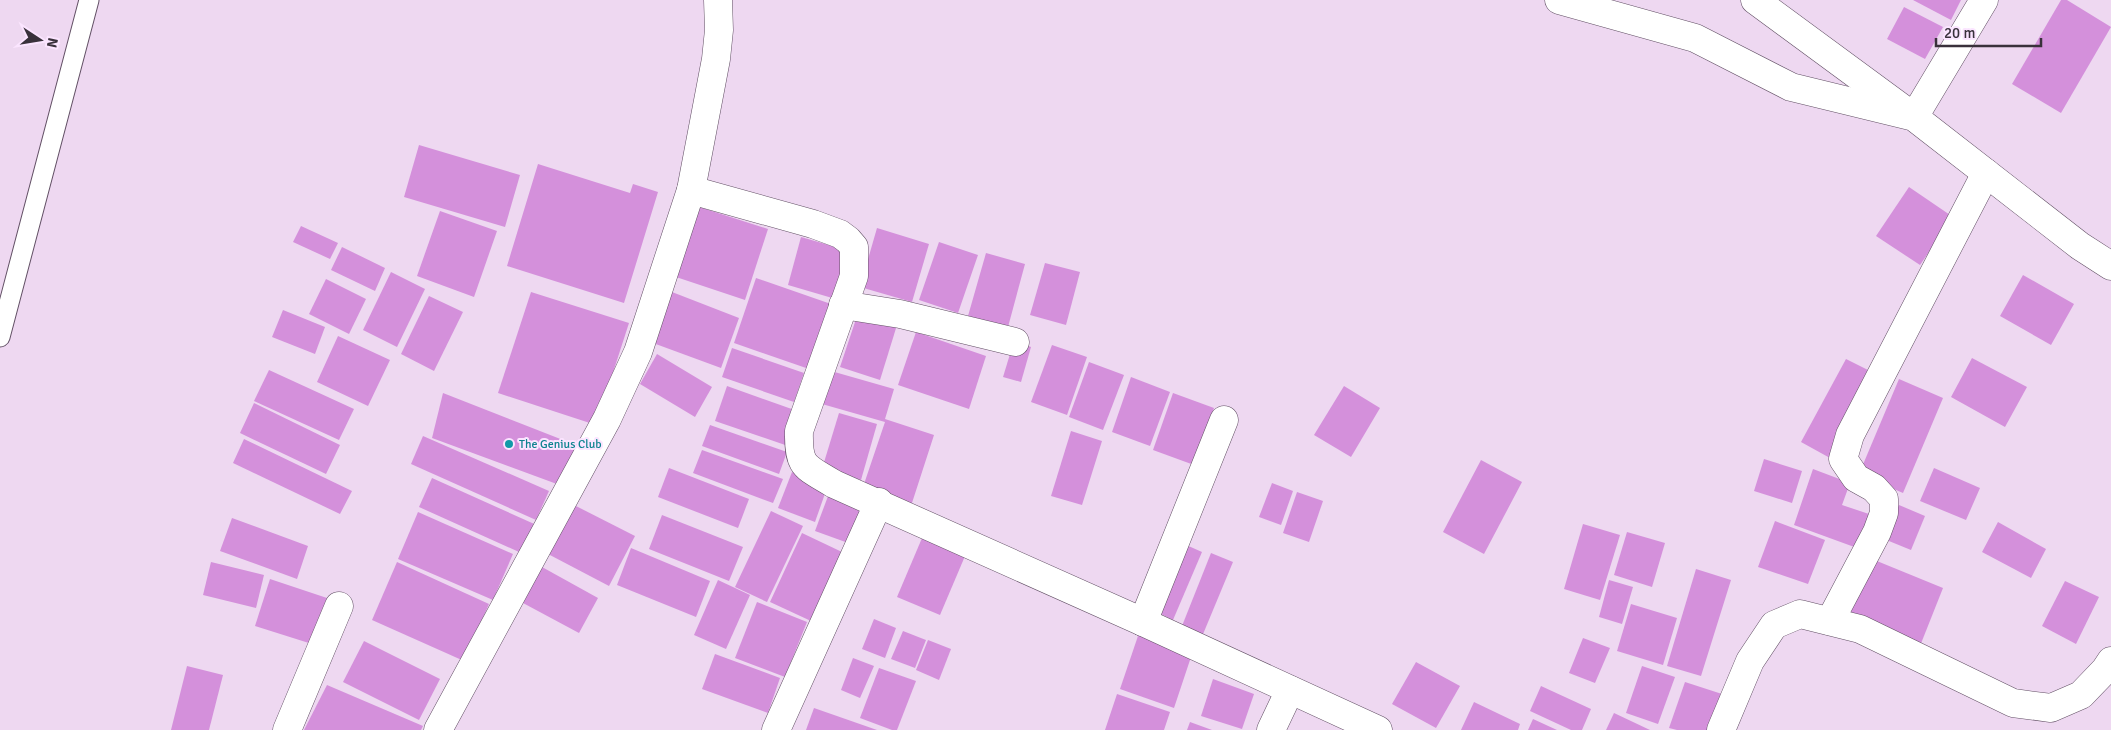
<svg xmlns="http://www.w3.org/2000/svg" width="2111" height="730" viewBox="0 0 2111 730" font-family="Signika,sans-serif">
	<style>
		.building { fill: #d490db }
		.lines { fill: none; stroke-linecap: round; stroke-linejoin: round }
		.service-casing { stroke: #625065; stroke-width: 21 }
		.minor-casing { stroke: #625065; stroke-width: 29 }
		.tertiary-casing { stroke: #625065; stroke-width: 29 }
		.service { stroke: #fff; stroke-width: 19 }
		.minor { stroke: #fff; stroke-width: 28 }
		.tertiary { stroke: #fff; stroke-width: 28 }
		.culture-dot { fill: #0f9aa8; stroke: #fbe5ff; stroke-width: 2 }
		.labels { text-anchor: middle; stroke-width: 4; stroke-linejoin: round; paint-order: stroke }
		.culture-label { font-size: 12px; fill: #0d838f; stroke: #fbe5ff; text-anchor: start }
	</style>
	<rect width="100%" height="100%" fill="#eed8f1"/>
	<!-- building -->
	<g class="building">
		<path d="M1913,0H1961L1951,20Z"/>
		<path d="M2061,0H2067L2111,27L2061,113L2012,84Z"/>
		<path d="M1904,7L1943,27L1925,59L1887,39Z"/>
		<path d="M419,145L520,175L505,227L404,197Z"/>
		<path d="M538,164L630,193L633,184L658,192L624,303L507,266Z"/>
		<path d="M1909,187L1953,217L1920,265L1876,236Z"/>
		<path d="M696,206L768,229L745,300L673,276Z"/>
		<path d="M440,211L497,231L474,297L417,276Z"/>
		<path d="M301,226L338,243L330,259L293,242Z"/>
		<path d="M877,228L929,244L912,302L860,287Z"/>
		<path d="M801,237L853,252L839,300L788,285Z"/>
		<path d="M939,242L978,255L958,313L919,300Z"/>
		<path d="M342,247L385,268L375,291L331,270Z"/>
		<path d="M986,253L1025,264L1008,327L968,316Z"/>
		<path d="M1045,263L1080,272L1066,325L1030,315Z"/>
		<path d="M391,272L425,289L397,347L363,330Z"/>
		<path d="M2023,275L2074,304L2051,345L2000,316Z"/>
		<path d="M756,278L831,304L809,369L734,343Z"/>
		<path d="M326,279L366,299L349,334L309,314Z"/>
		<path d="M531,292L629,323L596,425L498,393Z"/>
		<path d="M672,292L739,318L721,368L653,343Z"/>
		<path d="M429,296L463,312L434,371L401,354Z"/>
		<path d="M283,310L325,327L315,354L272,337Z"/>
		<path d="M858,313L897,325L880,380L840,367Z"/>
		<path d="M916,332L986,356L969,409L898,385Z"/>
		<path d="M338,336L390,360L368,406L317,382Z"/>
		<path d="M1014,341L1031,347L1021,382L1003,377Z"/>
		<path d="M1052,345L1087,357L1067,415L1031,402Z"/>
		<path d="M732,348L804,373L794,402L722,377Z"/>
		<path d="M657,354L712,387L695,417L640,384Z"/>
		<path d="M1972,358L2027,387L2005,427L1951,397Z"/>
		<path d="M1846,359L1876,374L1830,458L1801,442Z"/>
		<path d="M1089,362L1124,375L1103,430L1069,417Z"/>
		<path d="M269,370L354,409L339,440L254,401Z"/>
		<path d="M831,371L894,389L885,419L934,435L911,506L862,490L885,422L822,404Z"/>
		<path d="M1131,377L1170,392L1150,446L1112,432Z"/>
		<path d="M1899,379L1943,398L1903,493L1859,474Z"/>
		<path d="M727,386L803,413L791,447L715,421Z"/>
		<path d="M1344,386L1380,408L1351,457L1314,435Z"/>
		<path d="M443,393L586,449L565,487L432,438Z"/>
		<path d="M1173,393L1214,408L1194,465L1153,450Z"/>
		<path d="M254,403L340,445L326,474L240,433Z"/>
		<path d="M839,413L877,424L861,480L822,469Z"/>
		<path d="M710,425L787,452L779,474L702,446Z"/>
		<path d="M1071,431L1102,441L1082,505L1051,496Z"/>
		<path d="M423,436L549,491L536,520L411,464Z"/>
		<path d="M244,439L352,491L340,514L233,463Z"/>
		<path d="M702,450L783,479L773,503L693,473Z"/>
		<path d="M1764,459L1802,471L1792,503L1754,491Z"/>
		<path d="M1481,460L1522,482L1484,554L1443,532Z"/>
		<path d="M669,468L749,499L738,528L658,497Z"/>
		<path d="M1934,468L1980,488L1966,520L1920,501Z"/>
		<path d="M1813,469L1850,483L1842,505L1869,514L1857,548L1794,525Z"/>
		<path d="M792,472L828,485L815,522L778,508Z"/>
		<path d="M432,478L541,527L528,556L419,507Z"/>
		<path d="M1272,483L1293,491L1281,525L1259,517Z"/>
		<path d="M831,488L867,501L851,544L815,531Z"/>
		<path d="M1297,492L1323,501L1309,542L1283,533Z"/>
		<path d="M574,505L635,536L609,586L548,554Z"/>
		<path d="M1899,505L1925,516L1911,550L1884,539Z"/>
		<path d="M771,511L803,526L767,602L735,587Z"/>
		<path d="M418,512L513,554L493,600L398,559Z"/>
		<path d="M662,515L743,547L729,581L649,549Z"/>
		<path d="M232,518L308,546L297,579L220,551Z"/>
		<path d="M1775,521L1825,540L1808,584L1758,567Z"/>
		<path d="M1998,522L2046,549L2031,578L1982,552Z"/>
		<path d="M1583,524L1620,535L1600,600L1564,589Z"/>
		<path d="M925,531L968,549L940,615L897,597Z"/>
		<path d="M1627,532L1665,543L1652,587L1614,575Z"/>
		<path d="M802,533L842,552L811,621L770,602Z"/>
		<path d="M1184,544L1202,552L1173,620L1155,611Z"/>
		<path d="M631,548L710,581L696,617L617,585Z"/>
		<path d="M1211,553L1233,562L1201,639L1180,631Z"/>
		<path d="M1872,559L1943,588L1920,646L1849,617Z"/>
		<path d="M211,562L264,575L256,608L203,595Z"/>
		<path d="M397,562L489,604L464,661L372,620Z"/>
		<path d="M542,567L598,598L579,633L523,603Z"/>
		<path d="M1696,569L1731,580L1701,676L1667,666Z"/>
		<path d="M270,579L327,598L312,644L255,626Z"/>
		<path d="M718,580L750,595L726,649L694,635Z"/>
		<path d="M1609,580L1633,587L1622,624L1599,617Z"/>
		<path d="M2065,581L2099,597L2076,644L2042,626Z"/>
		<path d="M757,602L807,622L785,677L735,658Z"/>
		<path d="M1631,604L1677,618L1663,665L1617,651Z"/>
		<path d="M874,619L896,628L885,658L862,649Z"/>
		<path d="M903,631L926,640L915,668L891,659Z"/>
		<path d="M1139,633L1193,651L1174,708L1120,689Z"/>
		<path d="M1583,638L1610,648L1595,683L1569,673Z"/>
		<path d="M928,640L951,649L939,680L916,670Z"/>
		<path d="M364,641L440,679L419,720L343,682Z"/>
		<path d="M715,654L780,678L768,713L702,689Z"/>
		<path d="M853,658L874,666L860,698L841,690Z"/>
		<path d="M1416,662L1460,686L1436,728L1392,704Z"/>
		<path d="M187,666L223,675L209,730H171Z"/>
		<path d="M1642,666L1675,677L1658,724L1626,713Z"/>
		<path d="M879,668L916,681L897,730H892L860,718Z"/>
		<path d="M1213,679L1254,694L1242,729L1201,716Z"/>
		<path d="M1685,682L1722,694L1710,730H1677L1669,728Z"/>
		<path d="M327,685L423,726L421,730H304Z"/>
		<path d="M1541,686L1591,709L1582,730H1571L1530,711Z"/>
		<path d="M1117,694L1170,712L1164,730H1105Z"/>
		<path d="M1474,702L1520,724L1518,730H1461Z"/>
		<path d="M814,708L877,730H806Z"/>
		<path d="M1614,713L1650,730H1606Z"/>
		<path d="M1533,719L1557,730H1528Z"/>
		<path d="M1190,722L1212,730H1187Z"/>
	</g>
	<g class="lines">
		<defs>
			<path id="service" d="M0,337L89,0"/>
			<g id="minor">
				<path d="M1755,0L1914,117L1984,0"/>
				<path d="M691,190L813,224L840,234L848,240L854,247V276L799,431C798,468 805,466 834,484L1143,622L1378,730"/>
				<path d="M843,305L900,314L1015,342"/>
				<path d="M1830,621L1877,532L1884,513V499L1874,488L1856,478L1843,459L1850,435L1986,173"/>
				<path d="M1143,622L1224,420"/>
				<path d="M287,730L339,606"/>
				<path d="M438,730L607,419L638,352L691,190L716,59L719,30L718,0"/>
				<path d="M776,730L879,502"/>
				<path d="M1271,730L1290,690"/>
				<path d="M1721,730L1750,661L1774,625L1800,614L1860,629L2013,703L2051,708L2081,695L2105,670L2111,661"/>
			</g>
			<path id="tertiary" d="M1559,0L1695,38L1791,87L1914,117L2080,246L2111,266"/>
		</defs>
		<!-- service casing -->
		<use href="#service" class="service-casing"/>
		<!-- minor casing -->
		<use href="#minor" class="minor-casing"/>
		<!-- tertiary casing -->
		<use href="#tertiary" class="tertiary-casing"/>
		<!-- service -->
		<use href="#service" class="service"/>
		<!-- minor -->
		<use href="#minor" class="minor"/>
		<!-- tertiary -->
		<use href="#tertiary" class="tertiary"/>
	</g>
	<!-- markers -->
	<circle class="culture-dot" cx="509" cy="444" r="5"/>
	<g class="labels">
		<!-- culture labels -->
		<g class="culture-label">
			<text x="519" y="448">The Genius Club</text>
		</g>
	</g>
	<!-- north arrow -->
	<g transform="translate(40 40) rotate(102)" stroke="#fbe5ff" stroke-width="4" paint-order="stroke">
	<path d="M0-4L9 19L0 12L-9 19Z" fill="#39313b"/>
	<text y="-8" font-size="14" font-weight="bold" text-anchor="middle" fill="#39313b">N</text>
	</g>
	<!-- scale -->
	<path d="M1936 38v8h105v-8" fill="none" stroke="#39313b" stroke-width="2.5"/>
	<text x="1944" y="38" font-size="15" fill="#39313b" stroke="#fbe5ff" stroke-width="4" paint-order="stroke">20 m</text>
</svg>
